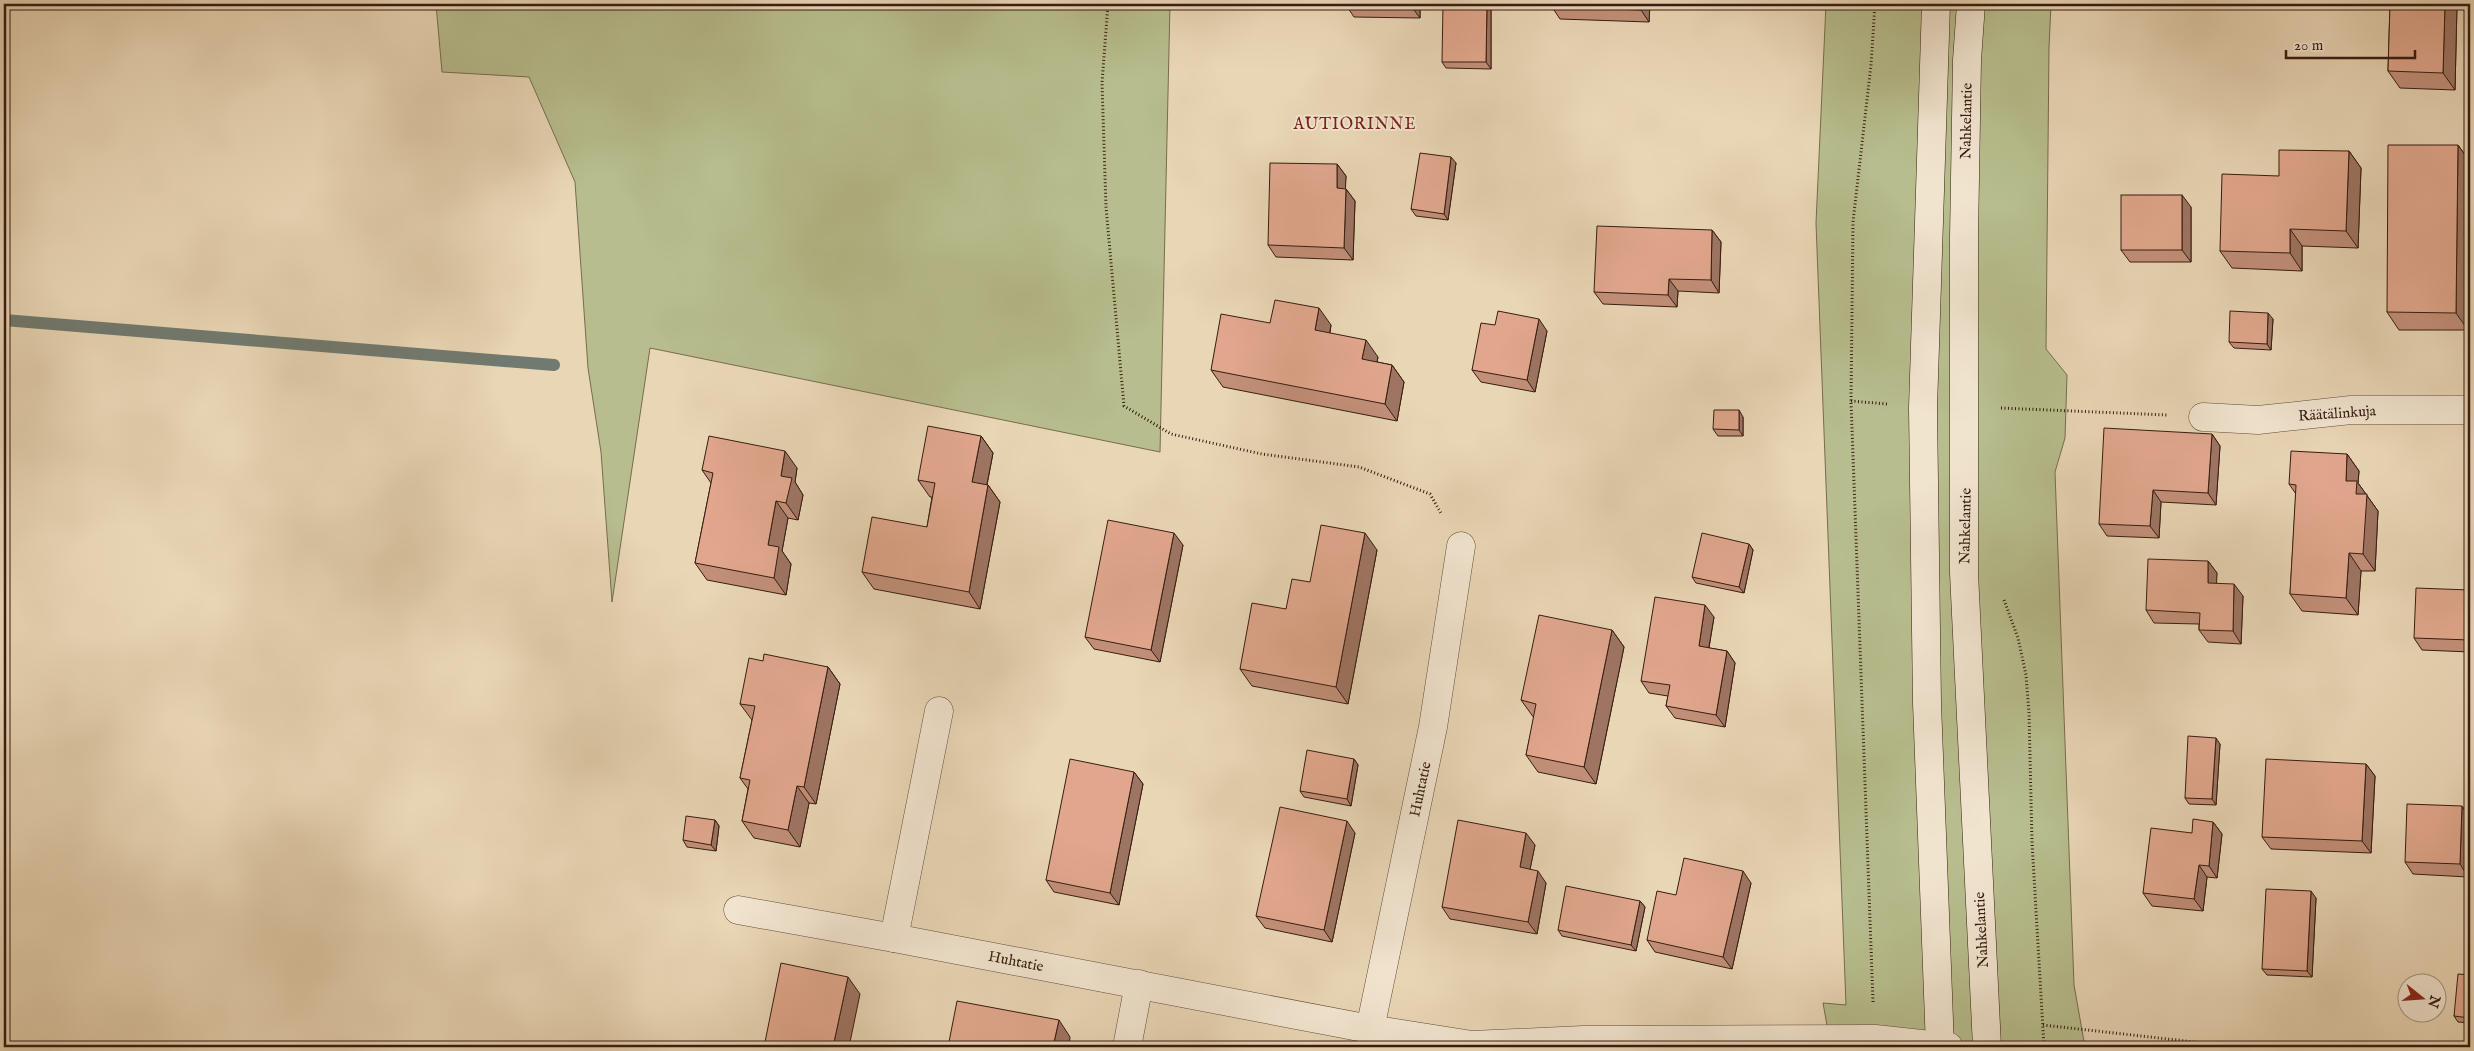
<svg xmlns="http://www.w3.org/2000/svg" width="2474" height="1051" viewBox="0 0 2474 1051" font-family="'IM FELL English',serif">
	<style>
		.green { fill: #b7bd8d; stroke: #776c4f }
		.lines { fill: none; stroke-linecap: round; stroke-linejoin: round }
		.stream { stroke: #717a70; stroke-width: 12 }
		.minor-casing { stroke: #644a3a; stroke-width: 29 }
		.secondary-casing { stroke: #371c11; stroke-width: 29 }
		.path { stroke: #371c11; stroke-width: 3; stroke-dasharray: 1 2.5; stroke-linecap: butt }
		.minor { stroke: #f1e4cf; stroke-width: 28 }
		.secondary { stroke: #f1e4cf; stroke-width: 28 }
		.wall { fill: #c29079; stroke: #371c11 }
		.shaded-wall { fill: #9e7563; stroke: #371c11 }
		.building { fill: #e1a78d; stroke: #371c11 }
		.labels { text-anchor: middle; stroke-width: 4; stroke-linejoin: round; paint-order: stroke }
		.street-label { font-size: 15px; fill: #371c11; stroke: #f1e4cf }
		.neighbourhood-label { font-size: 16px; letter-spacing: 1px; fill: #7a1f14; stroke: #f1e4cf }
	</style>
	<rect width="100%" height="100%" fill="#e9d6b5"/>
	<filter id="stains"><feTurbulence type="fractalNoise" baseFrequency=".004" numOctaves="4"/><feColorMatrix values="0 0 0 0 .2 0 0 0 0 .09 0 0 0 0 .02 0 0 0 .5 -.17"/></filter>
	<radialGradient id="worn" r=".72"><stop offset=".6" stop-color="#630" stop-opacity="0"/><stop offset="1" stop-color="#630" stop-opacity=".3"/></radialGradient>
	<!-- green -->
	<g class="green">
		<path d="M436,4H1170L1160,452L650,348L612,602L601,452L588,368L575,182L529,77L442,72Z"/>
		<path d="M1826,4H2051L2049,48L2046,349L2067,375L2065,438L2055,472L2074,985L2085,1047H1831L1823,1003L1846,1005L1816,223Z"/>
	</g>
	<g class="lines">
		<!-- stream -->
		<path class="stream" d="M4,320L554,365"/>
		<defs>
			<g id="minor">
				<path d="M2203,417L2258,420L2351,410H2470"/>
				<path d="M738,910L894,938L1370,1029L1472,1045L1583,1040L1875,1039L1949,1047"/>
				<path d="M894,938L939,711"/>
				<path d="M1370,1029L1433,727L1461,546"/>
				<path d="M1127,1047L1139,984"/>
			</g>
			<g id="secondary">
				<path d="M1936,4L1923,408L1927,703L1940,1047"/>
				<path d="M1971,4L1967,60L1964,237V573L1987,1047"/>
			</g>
		</defs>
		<!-- minor casing -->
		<use href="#minor" class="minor-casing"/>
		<!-- secondary casing -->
		<use href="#secondary" class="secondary-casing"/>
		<!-- path -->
		<g class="path">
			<path d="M1108,4L1102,83L1106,207L1124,406L1171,434L1262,454L1359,467L1430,494L1442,515"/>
			<path d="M1851,401L1887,404"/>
			<path d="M2001,408L2167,415"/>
			<path d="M2004,600L2018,638L2026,675L2029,713L2032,842L2044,1047"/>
			<path d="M1873,1002L1851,401L1853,222L1871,65L1875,4"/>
			<path d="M2043,1025L2239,1047"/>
		</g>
		<!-- minor -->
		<use href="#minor" class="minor"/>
		<!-- secondary -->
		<use href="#secondary" class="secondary"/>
	</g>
	<!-- wall -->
	<g class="wall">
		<path d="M1420,4V18L1354,17L1346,5Z"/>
		<path d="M1487,4L1491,10V69L1446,68L1442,62Z"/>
		<path d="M1650,4L1649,22L1560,19L1552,7Z"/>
		<path d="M2390,4H2457L2455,90L2400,88L2388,71Z"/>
		<path d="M2458,145L2470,162L2468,330H2399L2387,312Z"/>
		<path d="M2349,151L2361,168L2358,248L2302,246V271L2232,268L2220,251L2279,176Z"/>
		<path d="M1456,163L1448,220L1416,216L1411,209Z"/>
		<path d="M1337,164L1346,176L1345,189H1346L1355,201L1353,260L1276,257L1268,245Z"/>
		<path d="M2191,207V262H2130L2121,250Z"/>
		<path d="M1712,230L1721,242L1719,293L1678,291L1677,307L1603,304L1594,292Z"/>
		<path d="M2273,319L2271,350L2234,348L2229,342Z"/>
		<path d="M1270,323L1331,325L1330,333L1378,357L1377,362L1392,365L1404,382L1397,421L1223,387L1211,370Z"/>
		<path d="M1495,325L1547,331L1535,392L1481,382L1472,370Z"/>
		<path d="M1743,417V436H1718L1713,429Z"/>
		<path d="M2212,434L2220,446L2216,505L2161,502L2159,538L2107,536L2099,524Z"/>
		<path d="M981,436L993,453L987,485H988L1000,502L980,609L874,589L862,572L927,527L932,497H930L918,480Z"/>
		<path d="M2347,454L2359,471L2358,483L2378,511L2375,571H2361L2358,615L2302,611L2290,594L2296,494L2289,484Z"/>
		<path d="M797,468L795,482L803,495L798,520L788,518L782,551L791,564L786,595L707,580L695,563L711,483L702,470Z"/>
		<path d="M1749,544L1753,550L1744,593L1696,583L1692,577Z"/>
		<path d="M1183,545L1160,662L1094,649L1085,637Z"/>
		<path d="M1377,550L1348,704L1252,686L1240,669L1286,609Z"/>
		<path d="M2208,561L2217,573L2216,583L2243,596L2241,644L2208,642L2199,630V624L2154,623L2146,610Z"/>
		<path d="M2470,590V652L2422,650L2414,638Z"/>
		<path d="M1714,617L1709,648L1727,651L1735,663L1725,727L1675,718L1666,706L1668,696L1649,693L1641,681Z"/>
		<path d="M1612,630L1624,647L1596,784L1538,772L1526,755L1534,718L1521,700Z"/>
		<path d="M763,661L828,667L840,684L816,804L809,803L800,847L754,838L742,821L748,789L740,778L752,720L740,704Z"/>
		<path d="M2220,744L2216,805L2189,804L2185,798Z"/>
		<path d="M1354,759L1358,765L1351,806L1304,797L1300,791Z"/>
		<path d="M2366,764L2375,776L2371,853L2271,849L2262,837Z"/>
		<path d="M1134,772L1143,784L1119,905L1054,892L1046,880Z"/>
		<path d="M2462,806L2470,818L2468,877L2413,874L2405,862Z"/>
		<path d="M715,820L719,826L716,851L687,847L683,840Z"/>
		<path d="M2213,822L2222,834L2217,878L2207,877L2203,911L2152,906L2143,893L2192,833Z"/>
		<path d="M1355,833L1332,942L1265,928L1256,916Z"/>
		<path d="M1535,845L1530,869L1546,883L1537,934L1450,919L1442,907Z"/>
		<path d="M1751,883L1732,969L1655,952L1647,940L1676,895Z"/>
		<path d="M2316,898L2312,977L2267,975L2262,969Z"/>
		<path d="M1640,901L1645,907L1636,951L1562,936L1558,930Z"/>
		<path d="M2470,975V1023L2458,1022L2454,1016Z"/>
	</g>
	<!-- shaded-wall -->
	<g class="shaded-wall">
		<path d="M1411,4H1420V18L1411,6Z"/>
		<path d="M1487,4L1491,10V69L1486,62Z"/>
		<path d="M1641,4H1650L1649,22L1641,10Z"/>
		<path d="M2445,4H2457L2455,90L2443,73Z"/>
		<path d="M2458,145L2470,162L2468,330L2456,313Z"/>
		<path d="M2349,151L2361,168L2358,248L2346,231Z"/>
		<path d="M1451,157L1456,163L1448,220L1444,214Z"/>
		<path d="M1337,164L1346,176L1345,200L1337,188Z"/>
		<path d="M1346,189L1355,201L1353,260L1344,248Z"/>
		<path d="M2182,195L2191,207V262L2182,250Z"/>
		<path d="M2290,229L2302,246V271L2290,253Z"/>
		<path d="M1712,230L1721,242L1719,293L1711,280Z"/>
		<path d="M1669,279L1678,291L1677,307L1668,295Z"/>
		<path d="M1319,308L1331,325L1327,347L1315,330Z"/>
		<path d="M2268,313L2273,319L2271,350L2267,344Z"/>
		<path d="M1539,319L1547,331L1535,392L1527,380Z"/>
		<path d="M1366,340L1378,357L1374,376L1362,359Z"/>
		<path d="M1392,365L1404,382L1397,421L1385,404Z"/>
		<path d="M1739,410L1743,417V436L1739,430Z"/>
		<path d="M2212,434L2220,446L2216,505L2208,493Z"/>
		<path d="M981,436L993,453L984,499L972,482Z"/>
		<path d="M785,451L797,468L795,482L803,495L798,520L786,503L781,476Z"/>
		<path d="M2347,454L2359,471L2358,483L2378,511L2375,571L2363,554L2346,481Z"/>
		<path d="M988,485L1000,502L980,609L969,592Z"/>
		<path d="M2153,490L2161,502L2159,538L2150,526Z"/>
		<path d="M776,501L788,518L782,551L791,564L786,595L774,578L768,545Z"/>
		<path d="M1174,533L1183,545L1160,662L1151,650Z"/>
		<path d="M1365,533L1377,550L1348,704L1336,687Z"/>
		<path d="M1749,544L1753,550L1744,593L1739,587Z"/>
		<path d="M2349,553L2361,571L2358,615L2346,598Z"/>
		<path d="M2208,561L2217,573L2216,595L2208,583Z"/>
		<path d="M2234,584L2243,596L2241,644L2233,631Z"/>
		<path d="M1705,605L1714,617L1707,658L1699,646Z"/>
		<path d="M1612,630L1624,647L1596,784L1584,767Z"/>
		<path d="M1727,651L1735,663L1725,727L1716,715Z"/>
		<path d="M828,667L840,684L816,804L804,787Z"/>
		<path d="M2216,738L2220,744L2216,805L2212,799Z"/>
		<path d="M1354,759L1358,765L1351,806L1347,799Z"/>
		<path d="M2366,764L2375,776L2371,853L2362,841Z"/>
		<path d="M1134,772L1143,784L1119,905L1110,893Z"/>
		<path d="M797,786L809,803L800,847L788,830Z"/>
		<path d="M2462,806L2470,818L2468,877L2460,864Z"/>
		<path d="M715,820L719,826L716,851L711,845Z"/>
		<path d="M1347,821L1355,833L1332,942L1324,930Z"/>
		<path d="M2213,822L2222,834L2217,878L2209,866Z"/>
		<path d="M1526,833L1535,845L1528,879L1520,867Z"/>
		<path d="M2199,865L2207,877L2203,911L2194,899Z"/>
		<path d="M1538,871L1546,883L1537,934L1528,922Z"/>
		<path d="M1743,871L1751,883L1732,969L1723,957Z"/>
		<path d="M2311,891L2316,898L2312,977L2307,971Z"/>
		<path d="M1640,901L1645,907L1636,951L1631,945Z"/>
		<path d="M848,977L860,994L849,1047H833Z"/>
		<path d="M1059,1020L1070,1037L1069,1047H1053Z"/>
	</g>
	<!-- building -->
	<g class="building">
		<path d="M1346,4H1411V6L1346,5Z"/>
		<path d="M1443,4H1487L1486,62H1442Z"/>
		<path d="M1552,4H1641V10L1552,7Z"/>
		<path d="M2390,4H2445L2443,73L2388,71Z"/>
		<path d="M2388,145H2458L2456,313L2387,312Z"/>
		<path d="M2279,150L2349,151L2346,231L2290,229V253L2220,251L2222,174L2279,176Z"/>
		<path d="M1420,153L1451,157L1444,214L1411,209Z"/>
		<path d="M1270,163L1337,164V188L1346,189L1344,248L1268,245Z"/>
		<rect x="2121" y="195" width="61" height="55"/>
		<path d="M1597,226L1712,230L1711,280L1669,279L1668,295L1594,292Z"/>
		<path d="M1275,300L1319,308L1315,330L1366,340L1362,359L1392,365L1385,404L1211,370L1221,314L1270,323Z"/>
		<path d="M1498,311L1539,319L1527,380L1472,370L1481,323L1495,325Z"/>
		<path d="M2230,311L2268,313L2267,344L2229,342Z"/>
		<path d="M1714,410H1739V430L1713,429Z"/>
		<path d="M928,426L981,436L972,482L988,485L969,592L862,572L872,517L927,527L935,483L918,480Z"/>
		<path d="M2104,428L2212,434L2208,493L2153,490L2150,526L2099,524Z"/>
		<path d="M709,436L785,451L781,476L792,478L786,503L776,501L768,545L779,547L774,578L695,563L713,473L702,470Z"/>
		<path d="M2291,451L2347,454L2346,481H2357L2356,494H2367L2363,554L2349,553L2346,598L2290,594L2296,485L2289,484Z"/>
		<path d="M1108,520L1174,533L1151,650L1085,637Z"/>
		<path d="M1321,525L1365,533L1336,687L1240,669L1252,603L1286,609L1292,579L1310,582Z"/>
		<path d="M1702,533L1749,544L1739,587L1692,577Z"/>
		<path d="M2148,559L2208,561V583L2234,584L2233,631L2199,630L2200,613L2146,610Z"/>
		<path d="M2416,588L2470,590V640L2414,638Z"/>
		<path d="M1655,597L1705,605L1699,646L1727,651L1716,715L1666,706L1670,685L1641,681Z"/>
		<path d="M1539,615L1612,630L1584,767L1526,755L1536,704L1521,700Z"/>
		<path d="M764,654L828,667L804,787L797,786L788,830L742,821L750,780L740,778L755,706L740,704L749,658L763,661Z"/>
		<path d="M2188,736L2216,738L2212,799L2185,798Z"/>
		<path d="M1307,750L1354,759L1347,799L1300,791Z"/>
		<path d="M1070,759L1134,772L1110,893L1046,880Z"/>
		<path d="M2266,759L2366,764L2362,841L2262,837Z"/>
		<path d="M2407,804L2462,806L2460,864L2405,862Z"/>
		<path d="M1280,807L1347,821L1324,930L1256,916Z"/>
		<path d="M686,816L715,820L711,845L683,840Z"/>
		<path d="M2193,819L2213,822L2209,866L2199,865L2194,899L2143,893L2151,828L2192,833Z"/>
		<path d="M1458,820L1526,833L1520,867L1538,871L1528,922L1442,907Z"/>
		<path d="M1684,858L1743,871L1723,957L1647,940L1657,891L1676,895Z"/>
		<path d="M1566,886L1640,901L1631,945L1558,930Z"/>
		<path d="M2266,889L2311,891L2307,971L2262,969Z"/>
		<path d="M781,963L848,977L833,1047H764Z"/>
		<path d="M2458,974L2470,975V1018L2454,1016Z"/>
		<path d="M957,1001L1059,1020L1053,1047H948Z"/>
	</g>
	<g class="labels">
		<!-- street labels -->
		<g class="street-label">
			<text transform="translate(1966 121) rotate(-89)" y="5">Nahkelantie</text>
			<text transform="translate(2337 413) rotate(-4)" y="5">Räätälinkuja</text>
			<text transform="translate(1965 526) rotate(-89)" y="5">Nahkelantie</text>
			<text transform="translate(1420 789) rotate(-78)" y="5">Huhtatie</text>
			<text transform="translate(1981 930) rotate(-93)" y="5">Nahkelantie</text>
			<text transform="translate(1016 961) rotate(11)" y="5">Huhtatie</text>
		</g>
		<!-- neighbourhood labels -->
		<g class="neighbourhood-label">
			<text x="1355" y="129">AUTIORINNE</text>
		</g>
	</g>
	<!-- margin -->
	<rect width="2474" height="1051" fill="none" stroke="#e9d6b5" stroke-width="20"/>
	<rect x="5" y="5" width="2464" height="1041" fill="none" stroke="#371c11" stroke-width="2.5"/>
	<rect x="10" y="10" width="2454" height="1031" fill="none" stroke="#371c11"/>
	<!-- north arrow -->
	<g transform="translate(2422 998) rotate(107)"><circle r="24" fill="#f1e4cf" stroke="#a79483"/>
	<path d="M0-4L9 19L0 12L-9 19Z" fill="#8f2418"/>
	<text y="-8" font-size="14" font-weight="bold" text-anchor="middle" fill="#371c11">N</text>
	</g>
	<!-- scale -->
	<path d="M2286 50v8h129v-8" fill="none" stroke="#371c11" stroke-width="2.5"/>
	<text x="2294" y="50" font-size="15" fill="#371c11" stroke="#f1e4cf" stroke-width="4" paint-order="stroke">20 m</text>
	<rect width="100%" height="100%" filter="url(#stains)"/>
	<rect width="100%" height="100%" fill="url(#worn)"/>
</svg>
